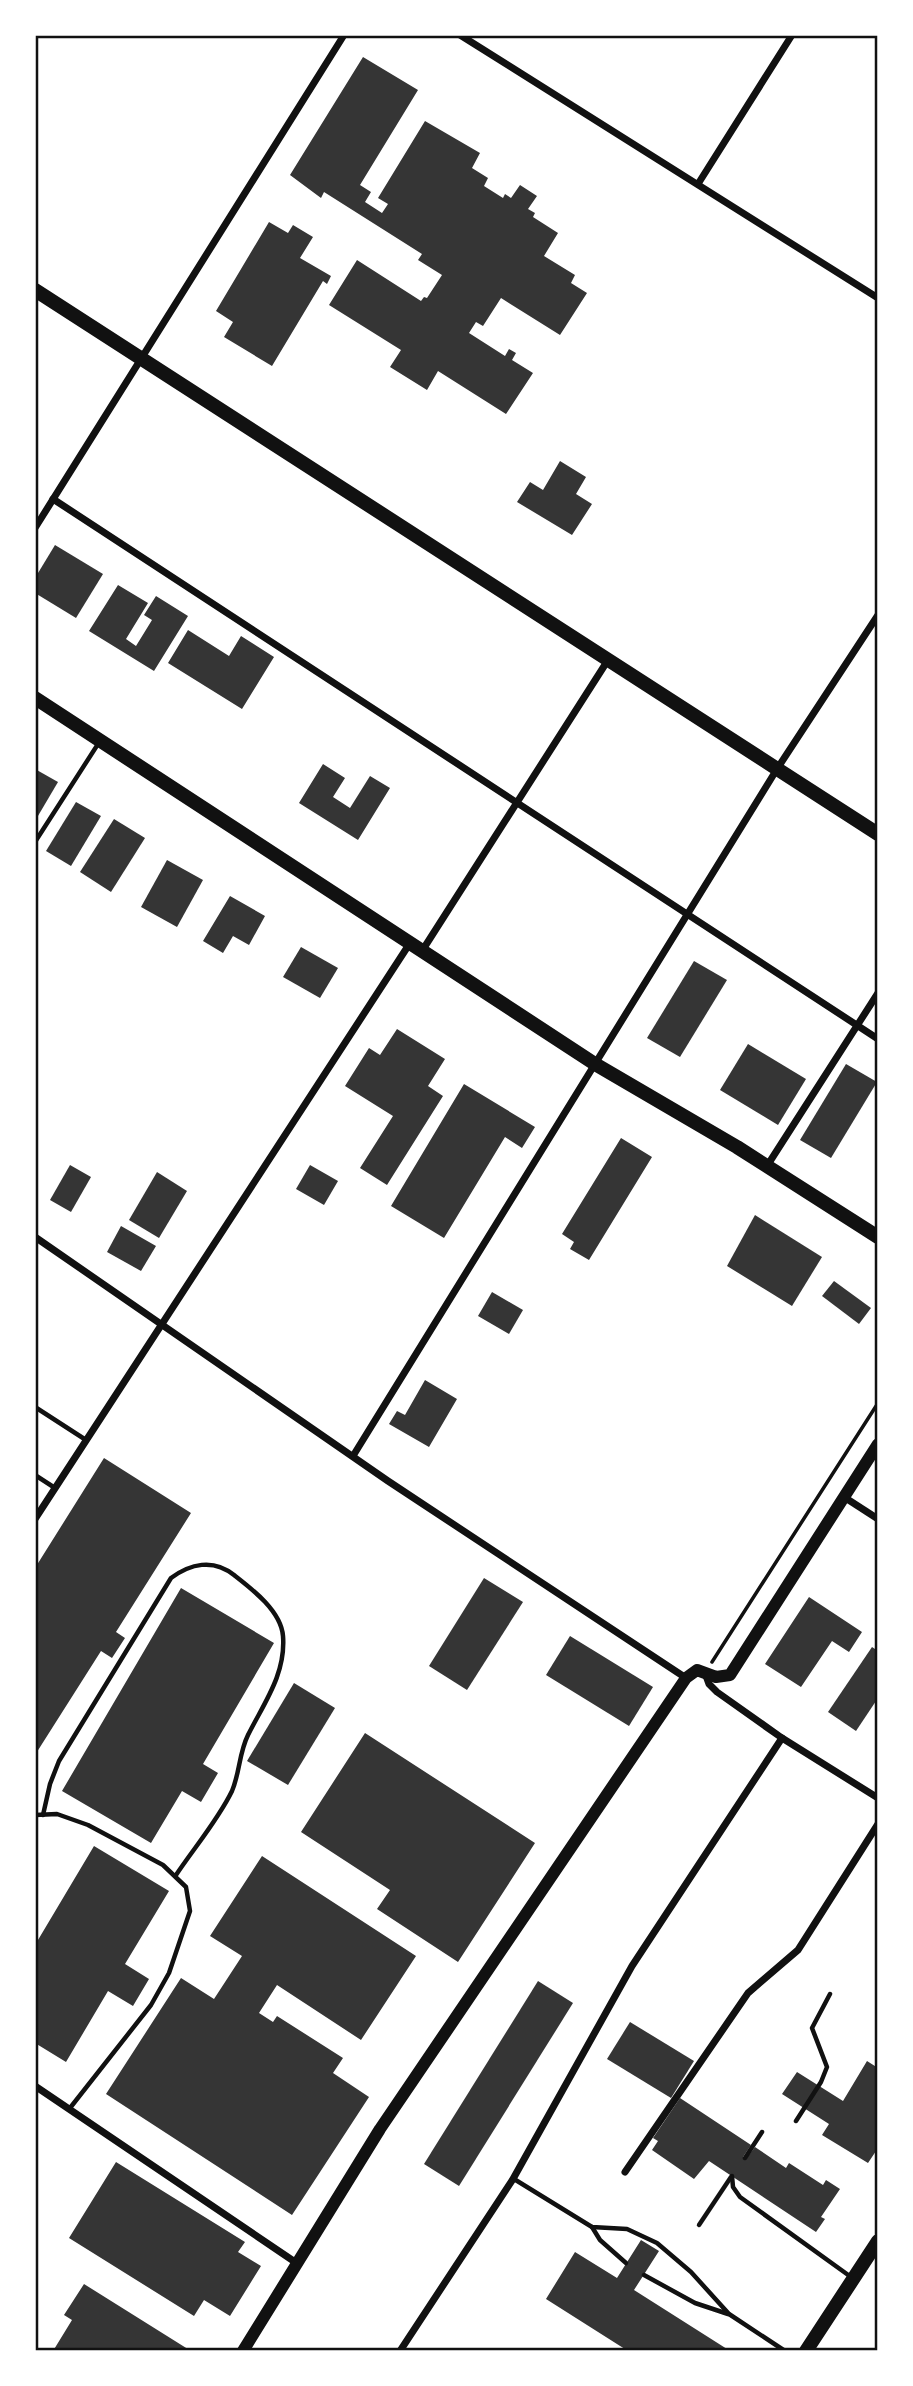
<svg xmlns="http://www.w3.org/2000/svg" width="913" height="2386" viewBox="0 0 913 2386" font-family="'Roboto Condensed',sans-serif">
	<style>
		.building { fill: #353535 }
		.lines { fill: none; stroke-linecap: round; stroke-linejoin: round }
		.path { stroke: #111; stroke-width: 3.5 }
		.service { stroke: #111; stroke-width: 4.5 }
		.minor { stroke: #111; stroke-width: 7 }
		.tertiary { stroke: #111; stroke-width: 12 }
		.secondary { stroke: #111; stroke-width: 14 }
		.primary { stroke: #111; stroke-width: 14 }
		.neatline { fill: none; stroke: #111; stroke-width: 2.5 }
	</style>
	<rect width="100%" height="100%" fill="#fff"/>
	<!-- building -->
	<g class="building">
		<path d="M363,57L418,90L360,185L371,192L365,202L382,213L388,204L378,198L425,121L480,153L472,168L488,178L484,186L503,198L505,194L511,198L520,185L537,196L528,209L535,213L533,217L558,233L544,256L575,275L571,283L587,293L560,335L501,298L483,326L476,322L469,333L505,356L509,349L516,353L512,360L533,373L506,414L438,371L427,390L390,367L401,350L329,305L357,260L421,301L424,297L427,298L442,275L418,260L422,254L324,192L321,198L290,175Z"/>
		<path d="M269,222L288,233L293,225L313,237L300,258L331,276L327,284L323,281L272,366L224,337L233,322L216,311Z"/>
		<path d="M560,461L586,477L576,494L592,504L572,535L517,502L530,482L543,490Z"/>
		<path d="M55,545L103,574L76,618L35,593V578Z"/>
		<path d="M118,585L148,603L126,639L136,646L152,620L144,615L156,596L188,616L154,671L89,631Z"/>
		<path d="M188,630L229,656L241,636L274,657L242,709L168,663Z"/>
		<path d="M323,764L345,778L333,797L350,808L370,776L390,788L358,840L299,803Z"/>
		<path d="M35,769L58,782L35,821Z"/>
		<path d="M76,802L101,816L71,866L46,851Z"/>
		<path d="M114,819L145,838L111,892L80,872Z"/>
		<path d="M167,860L203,880L177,927L141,907Z"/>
		<path d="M230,896L265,916L249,945L233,936L223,953L203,941Z"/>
		<path d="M301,947L338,968L320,998L283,977Z"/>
		<path d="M694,961L727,980L680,1057L647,1038Z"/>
		<path d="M397,1029L445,1059L428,1086L443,1096L387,1185L360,1168L393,1116L345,1086L369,1048L380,1055Z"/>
		<path d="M748,1044L806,1079L778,1125L720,1090Z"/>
		<path d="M846,1064L877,1082L831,1158L800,1140Z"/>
		<path d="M464,1084L535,1127L522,1148L505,1137L444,1238L391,1206Z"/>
		<path d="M621,1138L652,1157L589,1260L570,1249L574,1242L562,1234Z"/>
		<path d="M70,1165L91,1177L71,1212L50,1200Z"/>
		<path d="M310,1165L338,1181L324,1205L296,1189Z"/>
		<path d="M157,1172L187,1191L159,1238L129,1220Z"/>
		<path d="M755,1215L822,1257L792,1306L727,1266Z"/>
		<path d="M121,1226L156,1246L141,1271L107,1252Z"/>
		<path d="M834,1281L871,1308L859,1324L822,1296Z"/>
		<path d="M492,1292L523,1310L509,1334L478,1316Z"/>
		<path d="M425,1380L457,1399L429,1447L389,1424L397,1411L405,1415Z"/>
		<path d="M104,1458L191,1513L116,1632L125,1638L112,1658L101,1651L35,1755V1568Z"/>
		<path d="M484,1578L523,1602L467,1690L429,1666Z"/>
		<path d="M181,1588L274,1643L203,1764L218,1773L201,1802L182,1791L151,1843L62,1791Z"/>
		<path d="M809,1597L862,1632L849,1652L832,1641L801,1687L765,1664Z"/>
		<path d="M570,1636L653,1687L629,1726L546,1675Z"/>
		<path d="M872,1647L878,1651V1698L856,1731L828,1712Z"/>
		<path d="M294,1683L335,1708L288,1785L247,1761Z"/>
		<path d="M365,1733L535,1843L458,1962L377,1909L390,1890L301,1832Z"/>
		<path d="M94,1846L169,1891L125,1964L149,1979L133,2006L108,1991L66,2062L35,2043V1945Z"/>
		<path d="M262,1856L416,1956L361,2040L277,1985L259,2013L273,2022L277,2016L343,2058L333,2073L369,2097L292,2215L106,2094L181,1978L214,1999L242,1956L210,1936Z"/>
		<path d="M538,1981L573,2003L459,2186L424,2164Z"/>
		<path d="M630,2022L694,2061L671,2098L607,2059Z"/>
		<path d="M867,2061L878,2068V2148L868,2163L822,2135L829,2124L782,2094L797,2072L843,2101Z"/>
		<path d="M680,2098L751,2145L743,2157L746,2159L755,2147L786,2168L789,2163L823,2185L826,2180L840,2189L821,2217L825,2219L816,2232L709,2161L694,2179L652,2150L658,2141L653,2138Z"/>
		<path d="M116,2162L245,2242L238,2252L261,2266L230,2316L204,2300L194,2316L69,2238Z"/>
		<path d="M641,2240L659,2251L634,2290L727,2349L726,2351H628L546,2299L575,2252L617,2278Z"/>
		<path d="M84,2284L191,2351H53L72,2320L64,2315Z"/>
	</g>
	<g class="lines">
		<!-- path -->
		<path class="path" d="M712,1662L878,1403"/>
		<!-- service -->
		<g class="service">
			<path d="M35,842L98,744"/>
			<path d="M35,1407L86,1440"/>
			<path d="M35,1475L55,1488"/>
			<path d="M35,1815L57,1814L88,1825L163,1865L186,1887L190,1911L169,1973L151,2005L70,2108"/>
			<path d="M43,1815L50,1784L59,1761L171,1578C190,1564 213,1558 234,1575C252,1589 281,1611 283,1636C286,1674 264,1703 248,1735C239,1753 240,1772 232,1791C218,1820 194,1848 176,1875"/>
			<path d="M796,2121L821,2082L827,2067L812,2028L830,1994"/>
			<path d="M745,2158L762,2132"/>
			<path d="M732,2176L733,2187L740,2197L851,2277"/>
			<path d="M514,2179L592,2227L627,2229L657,2243L691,2272L729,2314L785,2351"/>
			<path d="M699,2225L731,2177"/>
			<path d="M592,2227L600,2240L626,2263"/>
			<path d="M644,2275L695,2303L728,2314"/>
		</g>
		<!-- minor -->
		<g class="minor">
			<path d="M460,35L878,298"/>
			<path d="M698,184L792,35"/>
			<path d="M53,499L878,1039"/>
			<path d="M35,528L344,35"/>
			<path d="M422,951L608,660"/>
			<path d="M767,1166L878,993"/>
			<path d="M35,1237L388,1481L686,1678"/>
			<path d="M353,1456L777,769L878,615"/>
			<path d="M844,1497L878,1519"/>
			<path d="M35,1519L410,943"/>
			<path d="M705,1673L709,1684L717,1692L782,1738L878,1798"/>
			<path d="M35,2086L298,2264"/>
			<path d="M625,2172L748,1993L798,1950L878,1824"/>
			<path d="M400,2351L513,2179L632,1966L782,1738"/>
		</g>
		<!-- tertiary -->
		<path class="tertiary" d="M243,2351L380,2129L686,1678L697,1670L716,1677L730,1675L878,1444"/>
		<!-- secondary -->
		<path class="secondary" d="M35,698L595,1064L737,1147L878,1237"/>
		<!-- primary -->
		<g class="primary">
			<path d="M35,290L878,834"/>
			<path d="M806,2351L878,2241"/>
		</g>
	</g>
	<!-- border -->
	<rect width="913" height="2386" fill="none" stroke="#ffffff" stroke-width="74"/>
	<rect x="37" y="37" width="839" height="2312" class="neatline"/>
</svg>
